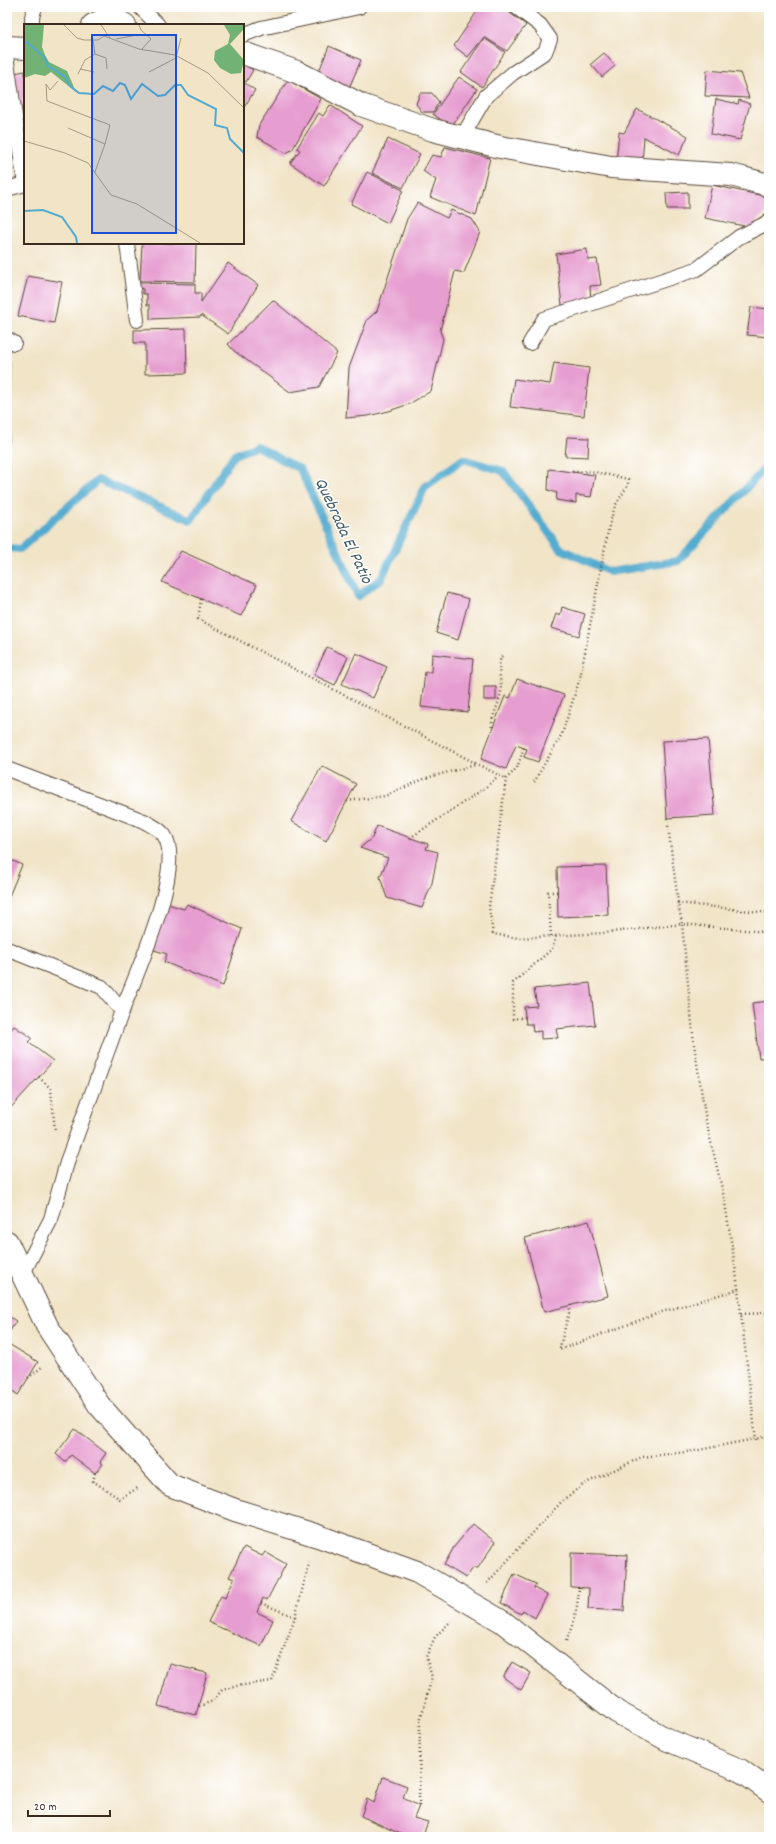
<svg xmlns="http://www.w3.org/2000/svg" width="776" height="1844" viewBox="0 0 776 1844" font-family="Dekko,sans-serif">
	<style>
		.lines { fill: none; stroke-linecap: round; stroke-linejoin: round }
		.stream { stroke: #52abcf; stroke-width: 8 }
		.building { fill: #e69dd0 }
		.lane-casing { stroke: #564637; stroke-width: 16 }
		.street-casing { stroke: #564637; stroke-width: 24 }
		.path { stroke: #564637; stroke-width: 2.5; stroke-dasharray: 1 3; stroke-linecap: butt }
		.lane { stroke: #fff; stroke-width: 14 }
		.street { stroke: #fff; stroke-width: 22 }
		.labels { text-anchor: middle; stroke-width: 3; stroke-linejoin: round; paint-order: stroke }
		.water-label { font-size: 17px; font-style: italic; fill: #445e65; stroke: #fff }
		.inset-river { fill: none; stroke: #52abcf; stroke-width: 2 }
		.inset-road { fill: none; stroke: #a89a83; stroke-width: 1 }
		.view { fill: #1d4ed8; fill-opacity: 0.15; stroke: #1d4ed8; stroke-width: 2 }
		.inset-edge { fill: none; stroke: #3b2a1e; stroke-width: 2 }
	</style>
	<rect width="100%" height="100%" fill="#fff"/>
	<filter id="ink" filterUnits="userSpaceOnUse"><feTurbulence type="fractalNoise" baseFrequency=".025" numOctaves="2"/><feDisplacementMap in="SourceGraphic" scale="8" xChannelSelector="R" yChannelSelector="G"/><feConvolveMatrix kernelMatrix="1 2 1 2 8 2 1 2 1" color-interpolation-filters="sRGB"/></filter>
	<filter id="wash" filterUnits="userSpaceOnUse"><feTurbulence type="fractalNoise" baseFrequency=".012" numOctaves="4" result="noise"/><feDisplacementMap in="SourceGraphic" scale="16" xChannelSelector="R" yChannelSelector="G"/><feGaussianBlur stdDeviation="0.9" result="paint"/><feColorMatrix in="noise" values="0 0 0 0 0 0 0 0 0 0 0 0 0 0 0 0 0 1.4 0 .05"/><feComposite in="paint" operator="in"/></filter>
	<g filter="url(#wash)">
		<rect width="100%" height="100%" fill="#f1e4c7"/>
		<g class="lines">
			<!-- stream -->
			<path class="stream" d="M7,548L20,549L98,480L191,520L234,455L256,446L300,469L358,596L381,579L425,487L463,459L503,471L561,549L610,572L678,561L767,466H769"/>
		</g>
		<g id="blocks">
			<!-- building -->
			<g class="building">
				<path d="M480,7H502L526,25L507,51L484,37L468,57L454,46Z"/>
				<path d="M484,38L505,52L482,87L461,72Z"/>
				<path d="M329,46L361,60L349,88L318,74Z"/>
				<path d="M604,53L615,66L602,77L591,64Z"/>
				<path d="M243,64L253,70L246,82L243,80Z"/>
				<path d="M707,70L740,73L749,98L705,96Z"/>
				<path d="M25,71V113H22L14,73Z"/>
				<path d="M459,77L477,89L451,127L433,114Z"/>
				<path d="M288,80L321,99L292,150L286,153L257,137L259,125Z"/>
				<path d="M243,82L255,90L243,109Z"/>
				<path d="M420,93H432L439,102L433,112H422L416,104Z"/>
				<path d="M716,99L738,104L739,100L750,104L740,140L711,134Z"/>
				<path d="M330,105L362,126L324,186L290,163L300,150L297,148L319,113L323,116Z"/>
				<path d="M637,109L688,136L679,155L644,137L642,165L616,163L619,132L624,133Z"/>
				<path d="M388,139L420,154L403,188L372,173Z"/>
				<path d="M445,147L490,158L476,216L430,197L436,180L423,171L432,155L441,157Z"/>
				<path d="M367,172L403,190L388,223L351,204Z"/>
				<path d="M712,185L759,195L769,199V211L756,221L754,228L705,218Z"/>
				<path d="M688,192V209H667L666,193Z"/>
				<path d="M417,203L447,218L451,210L472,219L480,232L464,273L455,271L440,331L443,339L431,391L409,404L389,411L368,416L346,418L349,368L367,320L377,311L407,219Z"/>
				<path d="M142,243H196L195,282L140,281Z"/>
				<path d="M587,249L588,260L597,259L601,285L590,286L591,301L562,305L556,254Z"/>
				<path d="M228,263L258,285L228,334L201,315V317L150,319V305H147V294H143V289L139,288L140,283L195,284V293H201V302Z"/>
				<path d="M28,276L62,282L54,323L18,316Z"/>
				<path d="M273,300L337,353L319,387L290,392L233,350L228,344Z"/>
				<path d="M751,307L769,309V337L747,335Z"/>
				<path d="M186,329L187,373L145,374V343H134V330Z"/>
				<path d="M7,362H10L9,442L7,441Z"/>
				<path d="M554,363L589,368L584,416L510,407L514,379L550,384Z"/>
				<path d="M567,437L589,438L588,457L565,456Z"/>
				<path d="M549,469L595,475L591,497L576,495V503L556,500L557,493L548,490Z"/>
				<path d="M181,551L257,585L241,616L162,582Z"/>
				<path d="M447,593L469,599L458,640L436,633Z"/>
				<path d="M562,607L585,614L579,636L551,628L556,614L560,616Z"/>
				<path d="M327,647L348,657L335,685L314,675Z"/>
				<path d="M356,653L387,667L373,698L342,684Z"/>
				<path d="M432,654L473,659L468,712L421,707L425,672H431Z"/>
				<path d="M517,679L564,695L538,762L524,757L527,749L516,745L506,769L481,759L505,696L510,698Z"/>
				<rect x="484" y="687" width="12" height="13"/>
				<path d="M708,739L715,815L667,818L662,741Z"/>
				<path d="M322,766L356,784L326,841L291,821Z"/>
				<path d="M377,826L428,844L426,849L438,852L432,883L422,908L387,898L380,877L388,858L360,848L372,838Z"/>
				<path d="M7,858L22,865L7,901Z"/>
				<path d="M606,866L608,915L558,917L557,867Z"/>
				<path d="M168,904L184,909L187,904L242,929L223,986L164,962L167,954L151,949Z"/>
				<path d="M590,983L595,1025L556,1029L558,1038L541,1039V1031L533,1032L532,1024H526L524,1007L537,1006L534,989Z"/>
				<path d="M769,1001V1057L759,1058L752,1003Z"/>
				<path d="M14,1026L32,1038L28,1042L53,1061L7,1112V1034Z"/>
				<path d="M589,1221L608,1296L544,1312L525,1238Z"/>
				<path d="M7,1315L16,1321L7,1336Z"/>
				<path d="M7,1343L38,1362L18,1395L7,1387Z"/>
				<path d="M75,1429L106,1453L100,1462L103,1464L95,1473L71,1455L65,1462L56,1454Z"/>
				<path d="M473,1524L495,1542L478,1568H473L466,1578L444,1565L454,1547Z"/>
				<path d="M244,1547L262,1556L265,1552L286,1564L267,1600L263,1598L257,1612L273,1620L261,1646L208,1622L221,1596L225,1598L234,1579L229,1577Z"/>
				<path d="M571,1553L627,1555L624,1611L588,1609L589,1588L571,1587Z"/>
				<path d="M514,1574L536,1584L534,1588L547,1595L535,1618L523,1610L521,1614L501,1603Z"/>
				<path d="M512,1662L531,1673L521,1690L503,1677Z"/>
				<path d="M170,1664L207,1673L196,1715L158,1706Z"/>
				<path d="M383,1777L407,1786L403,1798L419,1806L414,1818L428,1822L422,1837H407L361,1816L367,1799L374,1803Z"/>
			</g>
		</g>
	</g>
	<g filter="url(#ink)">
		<use href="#blocks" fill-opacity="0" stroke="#564637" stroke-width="1"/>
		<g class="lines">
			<defs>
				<g id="lane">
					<path d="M140,7L158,25"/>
					<path d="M32,25V17L35,7"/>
					<path d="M243,35L261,28L359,7"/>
					<path d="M7,62L25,184"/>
					<path d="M462,137L486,96L513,73L545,52L550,39L540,25L516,7"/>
					<path d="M7,189L25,184"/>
					<path d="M127,243L137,320"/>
					<path d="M7,339L14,343"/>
					<path d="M530,343L544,319L697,269L739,237L769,222"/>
					<path d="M7,769L144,821C150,825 160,829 164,835C186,865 135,977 122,1011"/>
					<path d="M7,949L102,987L122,1011L68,1159L51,1219L23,1273"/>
				</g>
				<g id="street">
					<path d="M93,25L111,16L125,25"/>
					<path d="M7,47L25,48"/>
					<path d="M243,53L297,72L361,105L433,130L500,147L611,167L731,175L769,185"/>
					<path d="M7,1242L47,1326L99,1405L170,1485L235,1510L318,1536L417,1572L503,1622L617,1712L668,1740L740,1770L769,1791"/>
				</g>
			</defs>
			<!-- lane casing -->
			<use href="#lane" class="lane-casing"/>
			<!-- street casing -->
			<use href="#street" class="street-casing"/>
			<!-- path -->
			<g class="path">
				<path d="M201,599L198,619L506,779"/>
				<path d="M492,731C490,716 500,705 501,691C501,678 496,664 503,654"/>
				<path d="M524,748L517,768L506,779L489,907L493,934L518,938L603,933L682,924L678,903L769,913"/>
				<path d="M534,782L562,734L580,678L609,526L615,506L628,485V479L590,471L571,472"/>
				<path d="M347,801L385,796L426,778L475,765"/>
				<path d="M667,818L678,902"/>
				<path d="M410,838L485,788L498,776"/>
				<path d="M551,936L548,892H557"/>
				<path d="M525,1017L513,1019V983L552,949L556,936"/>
				<path d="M39,1077L51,1089L55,1131"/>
				<path d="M571,1305L559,1350L662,1312L739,1289"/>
				<path d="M741,1314L769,1313"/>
				<path d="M28,1378L43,1366"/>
				<path d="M756,1440L736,1272L724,1197L706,1121L694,1044L682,924L766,932L769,934"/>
				<path d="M95,1473L93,1481L120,1499L139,1487"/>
				<path d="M487,1583L563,1500L584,1484L642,1457L694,1451L769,1436"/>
				<path d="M261,1603L295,1617"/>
				<path d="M566,1641C574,1623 578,1607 579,1587"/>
				<path d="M199,1706L213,1701L222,1690L237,1686L272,1681L295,1617L310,1560"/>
				<path d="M419,1806L420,1721L432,1677L426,1657L435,1637L451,1621"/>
			</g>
			<!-- lane -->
			<use href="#lane" class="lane"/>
			<!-- street -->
			<use href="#street" class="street"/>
		</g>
	</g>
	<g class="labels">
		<!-- water labels -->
		<g class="water-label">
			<text transform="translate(345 530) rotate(65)" y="6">Quebrada El Patio</text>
		</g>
	</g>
	<!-- overview -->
	<g transform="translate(24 24)">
		<rect width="220" height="220" fill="#f1e4c7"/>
		<path d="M0,1H20L18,23L21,31L25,38L43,47L52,68L27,48L21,52L11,50L0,54ZM200,1H220V5L206,20L220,36L217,49L207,50L196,44L190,36L191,27L204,20L206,11Z" fill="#72b274"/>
		<path class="inset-river" d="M0,16L20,33L24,42L41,53L46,62L55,69L70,70L79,62L89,67L96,59L101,61L107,75L118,60L134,72L141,71L151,61H157L164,71L192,85L191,101L203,104L206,115L220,129M0,187L19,186L38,193L52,213L53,219"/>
		<path class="inset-road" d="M40,1L53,14L60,16H74L80,12L115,25L151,31L184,49L220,84M77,1L86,14M115,1L117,6L127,15L118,25M92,15L113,11M69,16L71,30M56,45L70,48M125,48L152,34L157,14M54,50L61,36L71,30L82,34L83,45M34,57L26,66L22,60L23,77L86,101L81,120M44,104L81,120L71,148M0,117L41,129L64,139L87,171L113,180L176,219"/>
		<path class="view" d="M68,11H152V209H68Z"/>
		<rect width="220" height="220" class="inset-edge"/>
	</g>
	<!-- margin -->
	<rect width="776" height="1844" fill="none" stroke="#fff" stroke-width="24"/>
	<!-- scale -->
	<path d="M28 1810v6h82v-6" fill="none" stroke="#3b2a1e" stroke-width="2"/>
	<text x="34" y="1810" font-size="12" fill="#3b2a1e" stroke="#ffffff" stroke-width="3" paint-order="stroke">20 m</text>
</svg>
